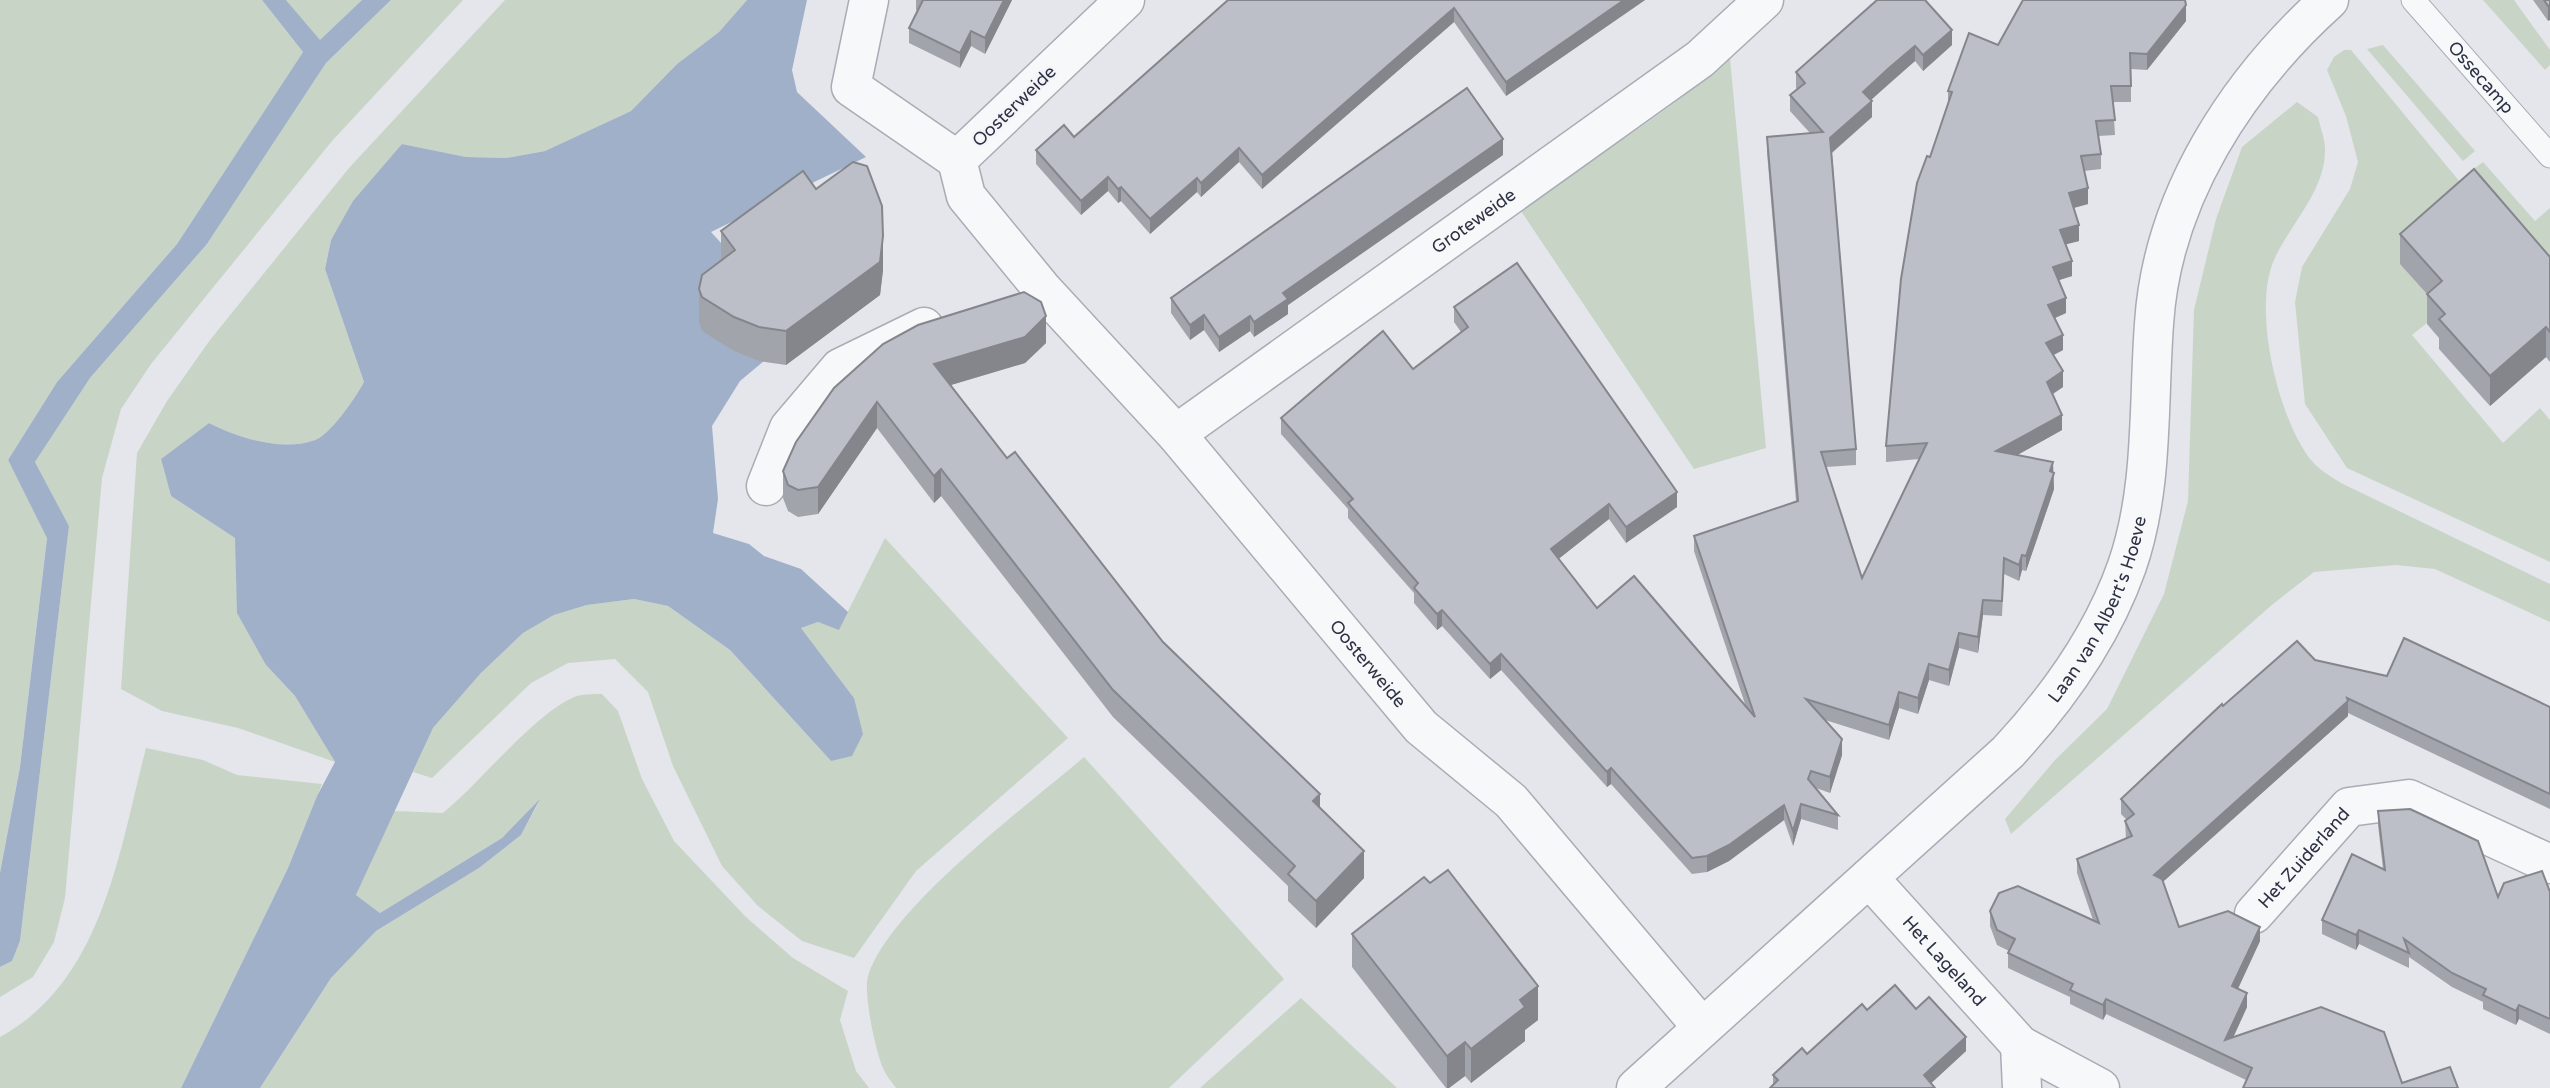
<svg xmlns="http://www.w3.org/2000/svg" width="2550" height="1088" viewBox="0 0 2550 1088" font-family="'Varela Round',sans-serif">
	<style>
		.green { fill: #c8d5c6 }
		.water { fill: #a1b0c9 }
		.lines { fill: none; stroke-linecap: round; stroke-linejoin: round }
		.service-casing { stroke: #a9acb5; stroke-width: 25 }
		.minor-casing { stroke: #a9acb5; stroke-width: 41 }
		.tertiary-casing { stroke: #a9acb5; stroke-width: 41 }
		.service { stroke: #f7f8fa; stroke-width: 23 }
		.minor { stroke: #f7f8fa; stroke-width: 38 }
		.tertiary { stroke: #f7f8fa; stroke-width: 38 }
		.wall { fill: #a2a4ac }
		.shaded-wall { fill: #84868c }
		.building { fill: #bcbfc8; stroke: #84868c; stroke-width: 2 }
		.labels { text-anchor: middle; stroke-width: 5; stroke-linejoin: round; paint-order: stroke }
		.street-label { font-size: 18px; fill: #2c3243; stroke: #f4f5f9 }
	</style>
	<rect width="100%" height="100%" fill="#e4e6eb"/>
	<!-- green -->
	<g class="green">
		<path d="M0,0H262L303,52L177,244L57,382L8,460L47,537L20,767L0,873Z"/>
		<path d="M286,0H362L320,41Z"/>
		<path d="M391,0H463L332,141L151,364L121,409L102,478L65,898L54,942L33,977L0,997V967L12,961L20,941L69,526L35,462L90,378L207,244L326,63Z"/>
		<path d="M505,0H747L719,32L677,64L631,111L545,151L506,158L466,157L402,144L331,240L325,269L364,382C356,397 330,435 315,440C283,452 238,438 209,423L161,459L171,496L235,538L266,665L295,696L335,762L238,728L162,711L121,689L137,453L167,401L210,340L349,168Z"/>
		<path d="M2483,0H2514L2550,50V65L2545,70Z"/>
		<path d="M2383,45L2475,151L2463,161L2367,49Z"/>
		<path d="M2344,50H2351L2474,199L2442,311L2412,335L2503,443L2540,408L2550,420V562L2347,468L2305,404L2295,302L2302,267L2350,189L2358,162L2346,116L2327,70L2334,57Z"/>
		<path d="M1730,58L1766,448L1694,469L1519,208C1590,160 1666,115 1730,58Z"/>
		<path d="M2297,102L2318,117C2320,127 2325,139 2325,149C2326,190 2290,224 2274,260C2252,310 2278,418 2311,460C2318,469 2332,477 2341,483L2550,584V622L2435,569L2396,565L2314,572L2273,604L2011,834L2005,819L2055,760L2107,709L2164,594L2188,501L2194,310L2216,219L2242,147Z"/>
		<path d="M2483,162L2535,221L2550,208V261L2472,170Z"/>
		<path d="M885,538L1068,738L916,871L854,958L802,941L758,906L722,866L673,766L648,692L615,659L568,663L531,683L432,778L413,772L433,728L481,673L523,633L554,615L587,605L634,599L668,606L730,650L831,761L854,698L801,628L818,622L839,629Z"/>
		<path d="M602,694L618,711L642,779L674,841L746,917L793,958L848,991L840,1020L856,1071L869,1088H260L331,978L376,931L479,868L521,835L539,802L502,838L380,913L356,895L394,811L443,813C482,781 532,716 574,697C582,694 593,694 602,694Z"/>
		<path d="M146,748L203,760L237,775L322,784L288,868L181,1088H0V1037C103,981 119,851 146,748Z"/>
		<path d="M1084,757L1284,979L1169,1088H896C892,1082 887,1077 884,1070C876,1055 863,992 868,976C890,907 1027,806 1084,757Z"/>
		<path d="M1301,998L1397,1088H1200Z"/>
	</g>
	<!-- water -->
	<g class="water">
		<path d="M262,0H286L320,40L362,0H391L326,63L207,244L90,378L35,462L69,526L20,941L12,961L0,967V873L20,767L47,538L8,460L57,382L177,244L303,52Z"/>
		<path d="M747,0H807L792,70L797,92L866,157L711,232L731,254L776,351L740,381L712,426L718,499L713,533L749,544L764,556L801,569L848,612L839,630L818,622L801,628L854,698L863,734L852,756L831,761L730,650L668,606L634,599L587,605L554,615L523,633L481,673L433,728L356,895L380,913L502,838L540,799L521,835L479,868L376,931L331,978L260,1088H181L288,868L317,796L335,762L295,696L266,665L237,613L235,538L171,496L161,459L209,423C238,438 283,452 315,440C330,435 356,397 364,382L325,269L331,240L353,201L402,144L466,157L506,158L545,151L631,111L677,64L719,32Z"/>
	</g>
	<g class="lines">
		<defs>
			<g id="service">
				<path id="s1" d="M2413,0L2550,156"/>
			</g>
			<g id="minor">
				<path d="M869,0L851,87L957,160"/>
				<path id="s2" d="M1125,0L957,160L966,196L1043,290L1176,434L1421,727L1511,801L1701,1026"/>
				<path id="s3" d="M1176,434L1700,59L1764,0"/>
				<path d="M766,486L789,428L840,368L924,327"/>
				<path id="s4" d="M1869,878L2020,1045L2100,1088"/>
				<path id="s5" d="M2254,914L2349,807L2409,799L2550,864"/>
				<path d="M2020,1045L2022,1088"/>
			</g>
			<g id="tertiary">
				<path id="s6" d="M1636,1088L2008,752C2059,697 2102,637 2127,566C2154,488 2148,405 2154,324C2162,197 2237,83 2329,0"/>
			</g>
		</defs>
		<!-- service casing -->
		<use href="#service" class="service-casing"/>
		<!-- minor casing -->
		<use href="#minor" class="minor-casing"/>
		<!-- tertiary casing -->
		<use href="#tertiary" class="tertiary-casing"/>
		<!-- service -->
		<use href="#service" class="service"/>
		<!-- minor -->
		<use href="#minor" class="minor"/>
		<!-- tertiary -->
		<use href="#tertiary" class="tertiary"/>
	</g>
	<!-- wall -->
	<g class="wall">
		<path d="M916,0H1012L985,54L971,46L960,68L909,43V28L917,10H916Z"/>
		<path d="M1228,0H1645L1506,96L1454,22L1262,189L1239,162L1201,197L1197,192L1150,234L1121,201L1118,203L1108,191L1081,215L1036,164V150L1074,137Z"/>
		<path d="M1877,0L1952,45L1923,71L1915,61L1889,83L1871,100L1872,117L1832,153L1856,449V465L1826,467L1862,578L1919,459L1886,462V446L1930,157L1948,103V91L1998,45L2186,21L2147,70L2131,69V102H2113L2115,135L2098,136L2101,154V169L2084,171L2088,204L2074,208L2079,241L2065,244L2072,276L2059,280L2066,313L2055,318L2063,350L2053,355L2063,387L2052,394L2062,430L2017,455L2053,473L2054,489L2026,571L2022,570L2019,581L2004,574L2002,616L1983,615L1978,653L1959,648L1949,686L1929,680L1918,714L1899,708L1889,740L1825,720L1842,755L1830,793L1816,788L1838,815V830L1801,819L1793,846L1784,820L1729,861L1707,872L1692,874L1611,784L1607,787L1501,670L1490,679L1442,626L1437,630L1414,603V593L1348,518V509L1281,434V418L1413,369L1461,332L1454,322V307L1677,507L1626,543L1609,519L1558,559L1597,608L1746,707L1694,551V536L1796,501L1767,152V137L1810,133L1790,111V95L1797,89L1796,88V72Z"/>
		<path d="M2533,0H2550L2548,21Z"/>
		<path d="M1503,155L1288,305V314L1254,337L1250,331L1219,352L1204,330L1190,340L1171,313V298Z"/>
		<path d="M816,189L883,270L880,295L786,365L759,361L734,351L702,331L699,322V289L721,260V231Z"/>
		<path d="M2400,234L2550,257V362L2546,357L2490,406L2439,349V338L2427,324V294L2400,264Z"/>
		<path d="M918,325L1046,343L1025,363L951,385L1007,458L1163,642L1320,808L1364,878L1316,928L1288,901V886L1113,717L941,496L934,503L877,428L818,514L798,517L788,511L783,498V471Z"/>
		<path d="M2315,660L2387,676L2550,707V809L2348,713V716L2163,881L2179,927L2260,941L2238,989L2247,1007L2233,1038L2402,1083L2458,1088L2246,1080L2106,1014L2103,1020L2070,1004V997L2008,968V953L2009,951L1997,945L1990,926V911L2093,920L2077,873V859L2126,838L2125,821L2127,820L2121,814V799L2223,706Z"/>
		<path d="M2378,811L2498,897L2550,892V1034L2519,1019L2516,1025L2483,1009V1002L2452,987L2409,957V968L2359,944L2356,950L2322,934V920L2383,869L2378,825Z"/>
		<path d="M1352,934L1538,1020L1525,1030V1041L1471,1083L1465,1076L1449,1088H1446L1352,967Z"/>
		<path d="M1916,1009L1966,1051L1931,1083L1773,1085V1075L1807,1054L1867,1010Z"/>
	</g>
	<!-- shaded-wall -->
	<g class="shaded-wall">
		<path d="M1004,0H1012L985,54V38Z"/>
		<path d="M1624,0H1645L1506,96V82Z"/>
		<path d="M2186,5V21L2147,70V54Z"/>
		<path d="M2550,5V20L2548,21V6Z"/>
		<path d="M1454,8V22L1262,189V175Z"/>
		<path d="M1952,30V45L1923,71V55Z"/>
		<path d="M971,31V46L960,68V53Z"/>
		<path d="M1915,46V61L1863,107V92Z"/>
		<path d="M1872,101V117L1830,154V138Z"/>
		<path d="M1503,139V155L1288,305V314L1254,337V322L1283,293Z"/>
		<path d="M1239,148V162L1201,197V183Z"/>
		<path d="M1108,177V191L1081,215V201Z"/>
		<path d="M1197,178V192L1150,234V219Z"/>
		<path d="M1121,187V201L1118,203V189Z"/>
		<path d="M2088,188V204L2069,209V193Z"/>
		<path d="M2079,225V241L2060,246V230Z"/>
		<path d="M883,236V270L880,295L786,365V331Z"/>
		<path d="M2072,261V276L2053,282V267Z"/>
		<path d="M2066,298V313L2048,321V305Z"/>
		<path d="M1204,315V330L1190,340V325Z"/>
		<path d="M1046,316V343L1025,363L934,390V364Z"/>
		<path d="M1250,316V331L1219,352V337Z"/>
		<path d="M2546,327V357L2490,406V376Z"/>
		<path d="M2063,335V350L2046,359V343Z"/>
		<path d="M2063,371V387L2047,398V382Z"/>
		<path d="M877,402V428L818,514V487Z"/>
		<path d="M2062,415V430L1996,467V451Z"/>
		<path d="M2053,462L2054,489L2026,571V556Z"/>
		<path d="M941,469V496L934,503V476Z"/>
		<path d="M1677,492V507L1626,543V527Z"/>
		<path d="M1609,504V519L1551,565V549Z"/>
		<path d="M2022,555V570L2019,581V565Z"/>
		<path d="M1983,600V615L1978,653V637Z"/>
		<path d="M1442,610V626L1437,630V614Z"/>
		<path d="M1959,633V648L1949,686V670Z"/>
		<path d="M1501,654V670L1490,679V664Z"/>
		<path d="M1929,664V680L1918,714V698Z"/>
		<path d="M1899,692V708L1889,740V725Z"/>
		<path d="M2348,701V716L2154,890V875Z"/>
		<path d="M1842,739V755L1830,793V777Z"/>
		<path d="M1611,768V784L1607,787V772Z"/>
		<path d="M1320,794V821L1313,801Z"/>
		<path d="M1801,804V819L1793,846V831Z"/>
		<path d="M1784,805V820L1729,861L1707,872V856Z"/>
		<path d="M1364,851V878L1316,928V901Z"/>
		<path d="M2260,927V941L2232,1001V986Z"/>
		<path d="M2359,930V944L2356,950V935Z"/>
		<path d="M1538,986V1020L1525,1030V1041L1471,1083V1049L1520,1000Z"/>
		<path d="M2247,993V1007L2225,1055V1040Z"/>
		<path d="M2106,999V1014L2103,1020V1005Z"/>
		<path d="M2519,1005V1019L2516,1025V1011Z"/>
		<path d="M1966,1037V1051L1926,1088L1924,1075Z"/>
		<path d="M1465,1042V1076L1449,1088H1447V1056Z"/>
	</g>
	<!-- building -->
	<g class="building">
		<path d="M923,0H1004L985,38L971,31L960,53L909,28Z"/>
		<path d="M1228,0H1624L1506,82L1454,8L1262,175L1239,148L1201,183L1197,178L1150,219L1121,187L1118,189L1108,177L1081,201L1036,150L1064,125L1074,137Z"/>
		<path d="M1877,0H1925L1952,30L1923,55L1915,46L1889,68L1863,92L1872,101L1830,138L1856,449L1821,452L1862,578L1927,443L1886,446L1901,279L1917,183L1927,156L1930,157L1952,92L1948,91L1969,33L1998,45L2023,0H2185L2186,5L2147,54L2130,53L2131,86H2111L2115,120L2096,121L2101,154L2081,156L2088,188L2069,193L2079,225L2060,230L2072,261L2053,267L2066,298L2048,305L2063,335L2046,343L2063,371L2047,382L2062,415L1996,451L2053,462L2050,471L2054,473L2026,556L2022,555L2019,565L2004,558L2002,601L1983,600L1978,637L1959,633L1949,670L1929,664L1918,698L1899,692L1889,725L1806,699L1842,739L1830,777L1811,771L1808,779L1838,815L1801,804L1793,831L1784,805L1729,845L1707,856L1692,858L1611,768L1607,772L1501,654L1490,664L1442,610L1437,614L1414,588L1418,583L1348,503L1353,499L1281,418L1383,331L1413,369L1468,327L1454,307L1517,263L1677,492L1626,527L1609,504L1551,549L1597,608L1634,576L1755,717L1694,536L1798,501L1767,137L1823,132L1790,95L1805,83L1796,72Z"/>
		<path d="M2544,0H2550V5L2548,6Z"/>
		<path d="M1467,88L1503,139L1283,293L1288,299L1254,322L1250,316L1219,337L1204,315L1190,325L1171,298Z"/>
		<path d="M853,162L867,166L882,206L883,236L880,262L786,331L759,327L734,317L702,297L699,289L702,275L735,250L721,231L803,171L816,189Z"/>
		<path d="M2474,169L2550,257V332L2546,327L2490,376L2439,319L2445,314L2427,294L2442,281L2400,234Z"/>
		<path d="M1024,292L1041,302L1046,316L1025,337L934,364L1007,458L1015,452L1163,642L1320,794L1313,801L1364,851L1316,901L1288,874L1295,866L1113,690L941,469L934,476L877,402L818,487L798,490L788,485L783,471L796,442L834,388L883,344L918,325Z"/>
		<path d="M2404,638L2550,707V794L2347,698L2348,701L2154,875L2162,879L2179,927L2228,911L2260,927L2232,986L2247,993L2225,1040L2321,1007L2384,1032L2402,1083L2450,1067L2458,1088H2243L2252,1068L2106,999L2103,1005L2070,990L2073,984L2008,953L2015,939L1997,930L1990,911L1999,893L2018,886L2099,923L2077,859L2132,836L2125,821L2134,814L2121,799L2222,704L2223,706L2297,641L2315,660L2387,676Z"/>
		<path d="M2410,809L2478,841L2498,897L2504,883L2542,871L2550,892V1019L2519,1005L2516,1011L2483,995L2486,989L2452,973L2404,939L2409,953L2359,930L2356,935L2322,920L2352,854L2385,870L2378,811Z"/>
		<path d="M1448,870L1538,986L1520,1000L1525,1007L1471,1049L1465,1042L1447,1056L1352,934L1424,877L1430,883Z"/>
		<path d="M1895,985L1916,1009L1929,997L1966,1037L1924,1075L1935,1088H1770L1778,1080L1773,1075L1802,1048L1807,1054L1862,1004L1867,1010Z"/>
	</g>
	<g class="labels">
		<!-- street labels -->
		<g class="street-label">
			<text dy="6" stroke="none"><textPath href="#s1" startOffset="103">Ossecamp</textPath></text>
			<text transform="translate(1014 106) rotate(-44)" y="6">Oosterweide</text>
			<text dy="6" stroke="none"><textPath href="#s3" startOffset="366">Groteweide</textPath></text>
			<text dy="6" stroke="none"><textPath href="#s6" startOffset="672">Laan van Albert's Hoeve</textPath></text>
			<text dy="6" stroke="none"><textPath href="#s2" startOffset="886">Oosterweide</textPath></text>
			<text dy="6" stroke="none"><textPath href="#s5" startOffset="75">Het Zuiderland</textPath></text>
			<text dy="6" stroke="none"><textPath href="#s4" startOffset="112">Het Lageland</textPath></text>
		</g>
	</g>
</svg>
